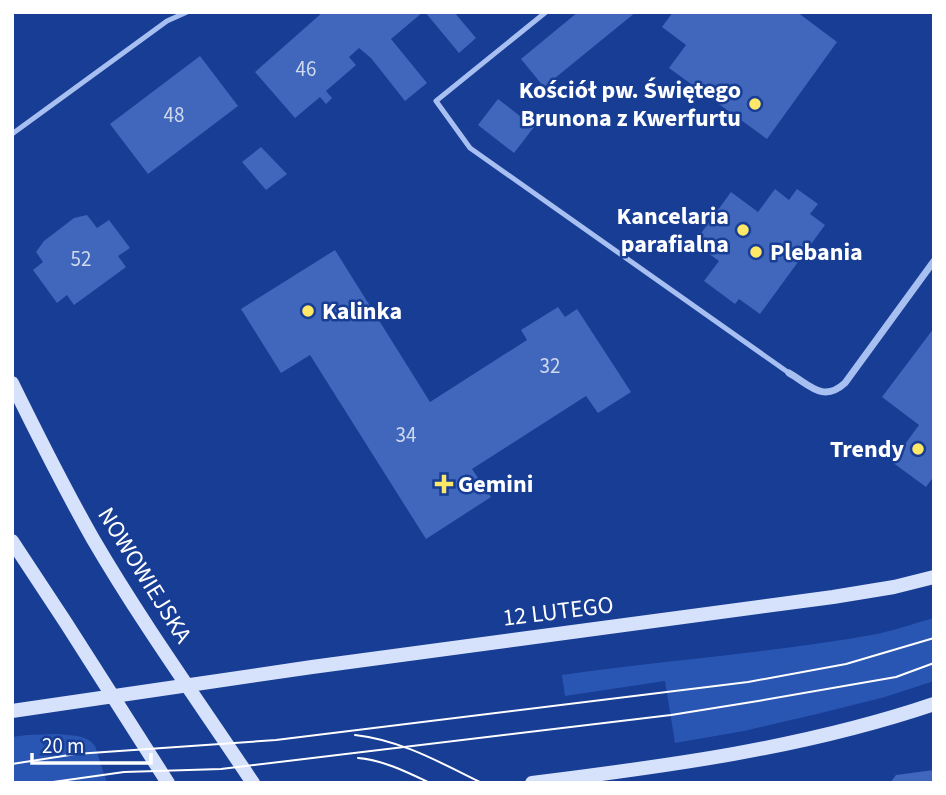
<svg xmlns="http://www.w3.org/2000/svg" width="946" height="795" viewBox="0 0 946 795" font-family="'Source Sans 3',sans-serif">
	<style>
		.green { fill: #2a56b3 }
		.building { fill: #4067bc }
		.lines { fill: none; stroke-linecap: round; stroke-linejoin: round }
		.lane { stroke: #a8bff1; stroke-width: 5 }
		.street { stroke: #a8bff1; stroke-width: 7 }
		.secondary { stroke: #d6e1fb; stroke-width: 14 }
		.tram { stroke: #fff; stroke-width: 2 }
		.poi-dot { fill: #ffe767; stroke: #173d94; stroke-width: 2.5 }
		.labels { text-anchor: middle; stroke-width: 5; stroke-linejoin: round; paint-order: stroke }
		.number-label { font-size: 21px; fill: #cfd9ee }
		.poi-label { font-size: 24px; font-weight: bold; fill: #fff; stroke: #173d94; text-anchor: end }
		.street-label { font-size: 24px; fill: #fff; stroke: #173d94 }
	</style>
	<rect width="100%" height="100%" fill="#173d94"/>
	<!-- green -->
	<g class="green">
		<path d="M934,618V681L885,697L817,714L744,731L675,743L665,681L565,696L562,675C667,660 773,653 877,634C896,630 915,623 934,618Z"/>
		<path d="M57,734C71,736 86,734 95,746L107,783H12V737L27,735Z"/>
	</g>
	<!-- building -->
	<g class="building">
		<path d="M323,12H423L391,39L427,83L405,101L371,58L359,48L349,57L356,65L326,91L332,98L326,104L320,97L295,118L255,72Z"/>
		<path d="M425,12H454L476,38L459,53Z"/>
		<path d="M578,12H636L544,87L521,59Z"/>
		<path d="M673,12H797L837,42L767,139L669,68L686,45L662,27Z"/>
		<path d="M200,56L238,106L148,174L110,124Z"/>
		<path d="M498,99L534,127L514,153L478,125Z"/>
		<path d="M261,147L287,174L266,190L242,162Z"/>
		<path d="M775,189L789,200L797,189L818,204L810,214L825,225L760,314L739,299L735,304L704,281L719,261L694,243L731,192L758,212Z"/>
		<path d="M87,215L97,228L109,220L130,248L118,256L126,267L74,305L67,295L57,303L33,270L43,262L36,252L44,241L74,218Z"/>
		<path d="M335,250L430,402L527,340L521,330L558,307L565,317L577,309L631,392L598,413L586,396L472,469L491,497L426,539L310,355L281,373L241,309Z"/>
		<path d="M934,328V476L926,487L892,462L919,425L882,397Z"/>
		<path d="M934,770V783H890L896,775Z"/>
	</g>
	<g class="lines">
		<!-- lane -->
		<g class="lane">
			<path d="M546,12L436,101L470,148L789,373"/>
			<path d="M12,134L167,21L187,12"/>
		</g>
		<!-- street -->
		<path class="street" d="M789,373C810,385 823,403 845,383L934,261"/>
		<!-- secondary -->
		<g class="secondary">
			<path d="M12,383C38,436 64,488 93,539C142,623 199,702 253,783"/>
			<path d="M12,541L66,623L168,783"/>
			<path d="M12,711L312,667L833,597L894,587L934,577"/>
			<path d="M532,783C668,766 804,748 934,704"/>
		</g>
		<!-- tram -->
		<g class="tram">
			<path d="M355,735C401,740 441,763 482,783"/>
			<path d="M358,758C383,760 407,772 430,783"/>
			<path d="M12,764L76,754L276,740L748,682L846,664L934,638"/>
			<path d="M46,783L124,772L221,769L671,715L758,701L896,677L934,663"/>
		</g>
	</g>
	<!-- markers -->
	<g class="poi-dot">
		<circle cx="755" cy="104" r="7"/>
		<circle cx="743" cy="230" r="7"/>
		<circle cx="756" cy="252" r="7"/>
		<circle cx="308" cy="311" r="7"/>
		<circle cx="918" cy="449" r="7"/>
		<path d="M440.5 473.5h7v7h7v7h-7v7h-7v-7h-7v-7h7z"/>
	</g>
	<g class="labels">
		<!-- number labels -->
		<g class="number-label">
			<text x="306" y="76">46</text>
			<text x="174" y="122">48</text>
			<text x="81" y="266">52</text>
			<text x="550" y="373">32</text>
			<text x="406" y="442">34</text>
		</g>
		<!-- poi labels -->
		<g class="poi-label">
			<text x="741" y="98">Kościół pw. Świętego<tspan x="741" dy="28">Brunona z Kwerfurtu</tspan></text>
			<text x="729" y="224">Kancelaria<tspan x="729" dy="28">parafialna</tspan></text>
			<text x="770" y="260" text-anchor="start">Plebania</text>
			<text x="322" y="319" text-anchor="start">Kalinka</text>
			<text x="904" y="457">Trendy</text>
			<text x="458" y="492" text-anchor="start">Gemini</text>
		</g>
		<!-- street labels -->
		<g class="street-label">
			<text transform="translate(145 575) rotate(58)" y="8">NOWOWIEJSKA</text>
			<text transform="translate(558 611) rotate(-7)" y="8">12 LUTEGO</text>
		</g>
	</g>
	<!-- border -->
	<rect width="946" height="795" fill="none" stroke="#ffffff" stroke-width="28"/>
	<!-- scale -->
	<path d="M32 753v10h119v-10" fill="none" stroke="#ffffff" stroke-width="3.5"/>
	<text x="42" y="753" font-size="21" fill="#ffffff" stroke="#173d94" stroke-width="5" paint-order="stroke">20 m</text>
</svg>
